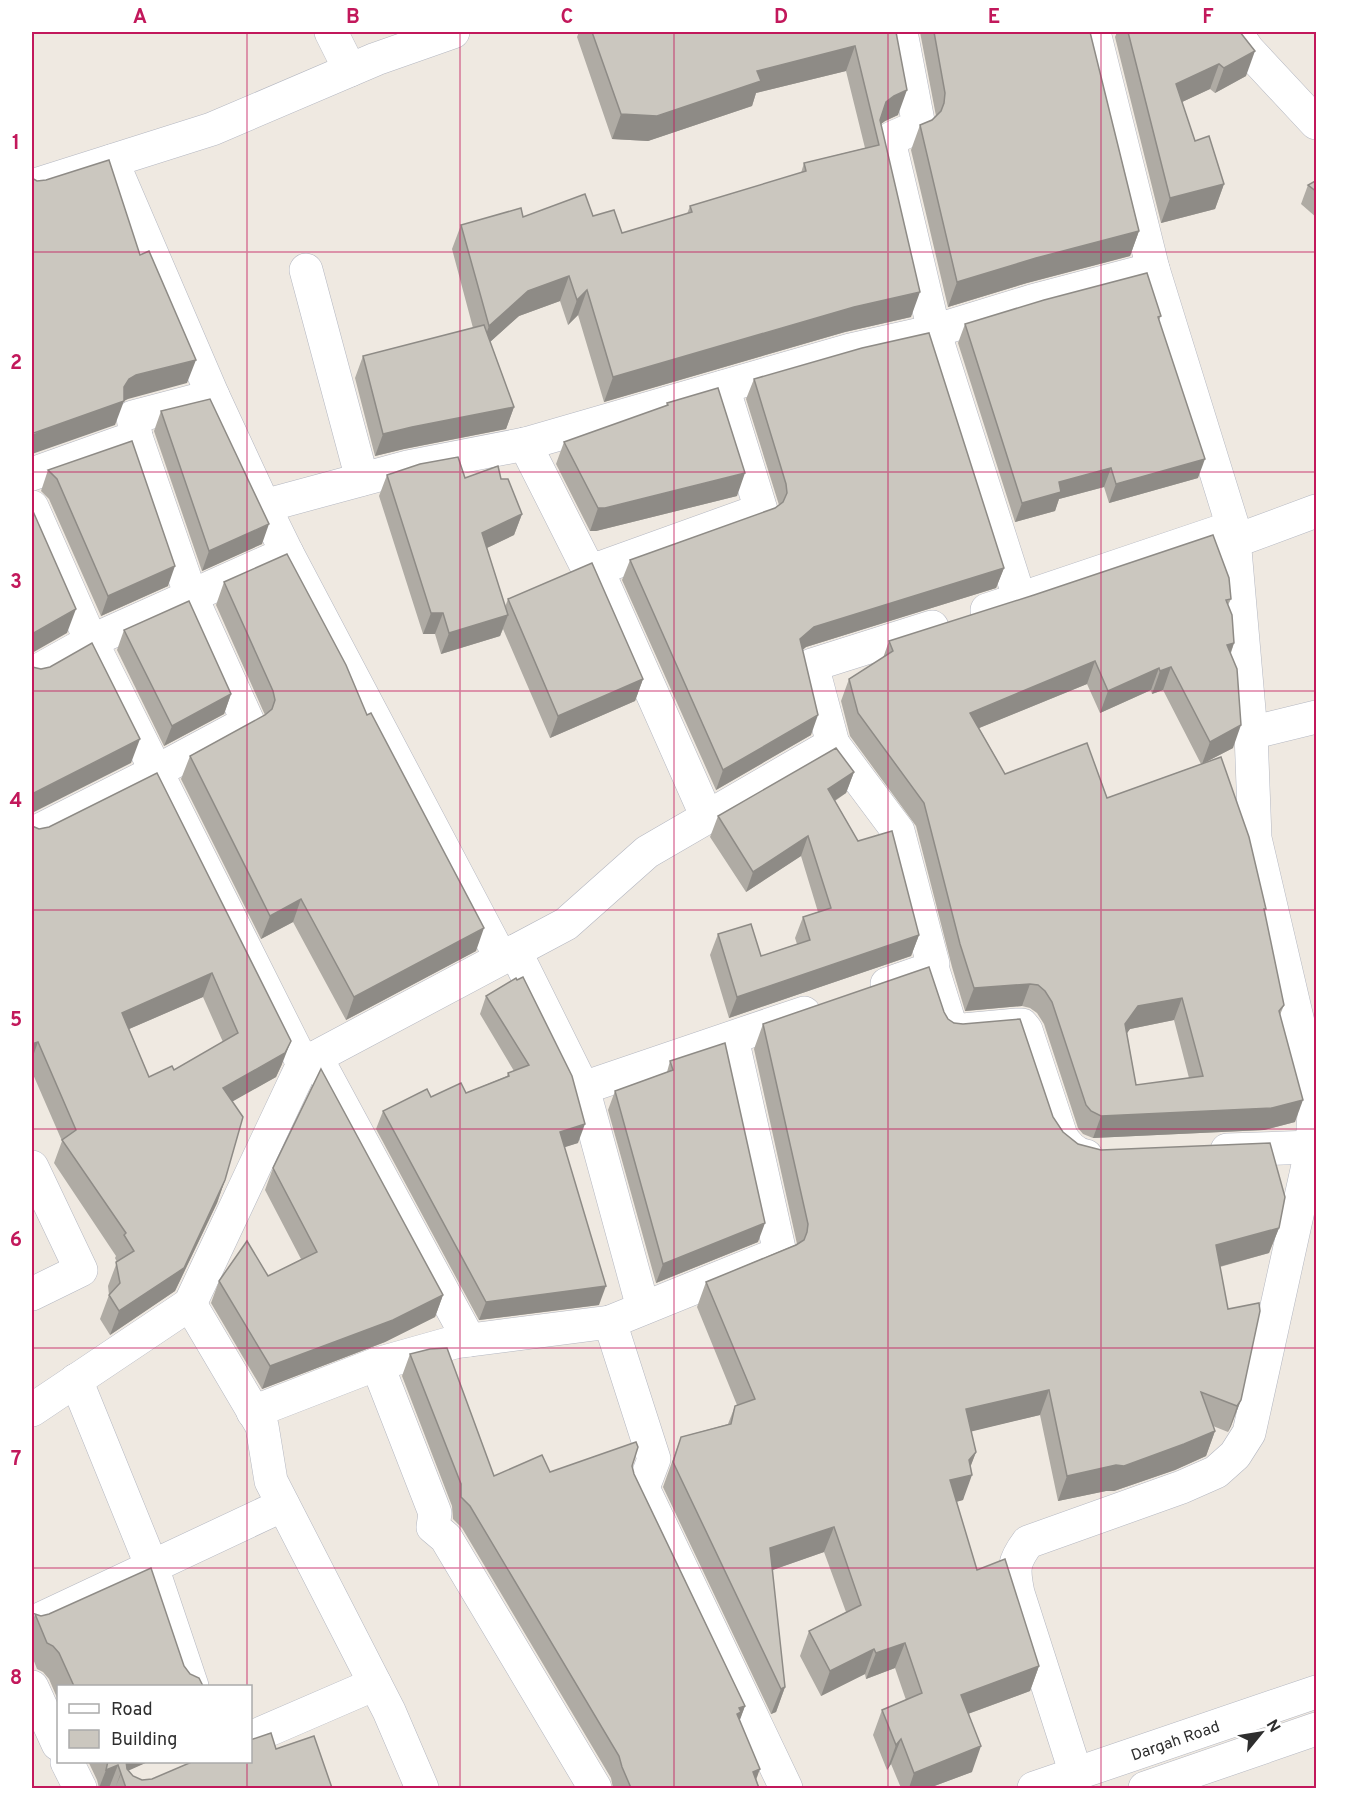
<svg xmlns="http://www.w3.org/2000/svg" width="1348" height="1820" viewBox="0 0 1348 1820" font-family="Overpass,sans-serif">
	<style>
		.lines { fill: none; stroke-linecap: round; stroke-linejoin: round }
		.minor-casing { stroke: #b4b7c1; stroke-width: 34 }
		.tertiary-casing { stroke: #b4b7c1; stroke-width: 34 }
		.secondary-casing { stroke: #b4b7c1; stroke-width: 34 }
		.minor { stroke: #fff; stroke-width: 33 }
		.tertiary { stroke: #fff; stroke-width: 33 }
		.secondary { stroke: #fff; stroke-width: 33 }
		.wall { fill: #afaba4; fill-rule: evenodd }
		.shaded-wall { fill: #8e8b86 }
		.building { fill: #cbc7bf; stroke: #8e8b86; stroke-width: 1.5; fill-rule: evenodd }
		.grid { fill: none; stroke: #c2185b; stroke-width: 1.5; stroke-opacity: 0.55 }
		.labels { text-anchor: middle; stroke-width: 4.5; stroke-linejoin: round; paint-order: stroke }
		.street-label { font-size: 16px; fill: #2e2e2e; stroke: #fff }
		.neatline { fill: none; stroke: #c2185b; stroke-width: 2 }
		.grid-label { font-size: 20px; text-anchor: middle; font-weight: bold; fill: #c2185b }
	</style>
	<rect width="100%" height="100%" fill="#efe9e1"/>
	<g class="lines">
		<defs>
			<g id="minor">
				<path d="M331,32L350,70"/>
				<path d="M901,32L918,121L915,128L892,138L890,141V145L934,331L1020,600"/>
				<path d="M1235,32L1248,50L1316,123"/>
				<path d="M112,161L213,396"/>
				<path d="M32,186L212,129L376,59L453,32"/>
				<path d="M306,270L362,479"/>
				<path d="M525,444L587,567L597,569L761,510L723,387"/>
				<path d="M32,474L136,437L133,417L213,396L264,506"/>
				<path d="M32,507L91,641L303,1064L190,1304L32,1410"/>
				<path d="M1235,541L1316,511"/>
				<path d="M287,553L501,958"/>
				<path d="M597,569L707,817"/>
				<path d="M987,610L1233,527"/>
				<path d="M32,674L91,641L287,553L264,506L408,467L525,444L850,350L934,331L1032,301L1153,269"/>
				<path d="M1251,733L1316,717"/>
				<path d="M833,744L898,831L933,964L930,969L887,984"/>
				<path d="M32,834L157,771L248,722L191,596L136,437"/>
				<path d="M515,951L583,1088L804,1013"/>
				<path d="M932,967L952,1031L1017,1025H1022L1026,1030L1061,1136C1067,1146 1074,1154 1086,1156"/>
				<path d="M316,1057L469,1340"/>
				<path d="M303,1064L566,924L647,852L833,744L812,665L932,627"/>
				<path d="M583,1088L643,1308"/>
				<path d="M1227,1150L1312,1147"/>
				<path d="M32,1167L81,1270L32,1294"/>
				<path d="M190,1304L262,1426L271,1481L389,1711L422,1788"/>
				<path d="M610,1322L780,1253L732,1038"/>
				<path d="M377,1364L435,1513L433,1527L446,1538L595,1788"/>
				<path d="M76,1380L152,1567L192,1686"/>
				<path d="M253,1412L377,1364L455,1342L610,1322L654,1459L643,1488L786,1788"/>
				<path d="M32,1623L283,1505"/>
				<path d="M32,1687L58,1744"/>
				<path d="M250,1738L375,1684"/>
				<path d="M67,1762L80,1788"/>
			</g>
			<path id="tertiary" d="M1076,1774L1018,1593C1013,1569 1013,1562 1028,1542L1182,1487L1216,1472L1235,1455L1249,1433L1312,1147L1315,1095L1255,838L1251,733L1233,527L1153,269L1094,32"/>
			<g id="secondary">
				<path d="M1034,1788L1316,1692"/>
				<path d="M1145,1788L1316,1729"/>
			</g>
		</defs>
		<!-- minor casing -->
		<use href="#minor" class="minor-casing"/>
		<!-- tertiary casing -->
		<use href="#tertiary" class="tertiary-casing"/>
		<!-- secondary casing -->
		<use href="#secondary" class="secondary-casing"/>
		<!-- minor -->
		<use href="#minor" class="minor"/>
		<!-- tertiary -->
		<use href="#tertiary" class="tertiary"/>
		<!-- secondary -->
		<use href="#secondary" class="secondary"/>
	</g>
	<!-- wall -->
	<g class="wall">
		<path d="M579,32H896L898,115L885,121L881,124L911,317L845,332L604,402L578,315L568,325L560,301L519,316L490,342L514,407L506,429L404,449L375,456L355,378L363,356L473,328L452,249L461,225L523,217L593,216L622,233L687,214L690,206L801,173L804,163L865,148L846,71L756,93L752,106L648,141L612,139L577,37Z"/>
		<path d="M920,32H1090L1139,231L1130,256L1027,283L948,307L911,150L920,125L932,120L936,116Z"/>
		<path d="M1117,32H1240L1246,76L1215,93L1210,89L1182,102L1195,141L1224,184L1215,209L1161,223L1115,37Z"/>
		<path d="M1317,180V218L1301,204L1308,185Z"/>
		<path d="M1161,316L1159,320L1198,478L1109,503L1104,487L1059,499L1055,511L1015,522L958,343L965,324Z"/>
		<path d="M754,379L1004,568L996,588L806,647L802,650L811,735L716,790L622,580L630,560L775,508L779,505L746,399Z"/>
		<path d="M667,403L737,496L596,531H590L556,464L564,442L666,406Z"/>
		<path d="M161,411L262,544L202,571L154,431Z"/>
		<path d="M48,470L168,586L101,616L49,499L41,491Z"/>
		<path d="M387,475L501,479L522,514L514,535L487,548L505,607L508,599L643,679L635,701L550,738L503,629L500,636L441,654L435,634H423L379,496Z"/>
		<path d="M224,582L367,715L476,951L346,1020L293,922L261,939L181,779L190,756L265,715L216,605Z"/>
		<path d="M1231,599L1228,605L1234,643L1231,653L1233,748L1204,763L1264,913L1284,1005L1280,1015L1295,1122L1264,1130L1093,1138L1083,1134L1078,1128L1044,1024L1037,1013L1030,1008L1022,1006L965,1011L952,967L916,826L850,736L841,701L849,679L883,658L889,641ZM1087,684L1100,713L1151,690L1152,694L1163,690L1201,764L1107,798L1005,774L979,728ZM1174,1020L1189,1078L1136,1085L1127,1033L1130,1029Z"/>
		<path d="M124,630L231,694L224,714L164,746L117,650Z"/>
		<path d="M854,772L846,793L835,801L858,841L919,935L911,956L729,1018L710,955L718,934L761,956L797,944L795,938L803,917L818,912L801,856L746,892L710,837L718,816Z"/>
		<path d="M157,773L282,1064L276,1077L232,1101L225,1180L217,1203L175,1291L110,1335L100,1319L109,1295L108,1286L117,1262L115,1258L116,1256L54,1163L62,1141L32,1072V826L39,829L49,827ZM203,997L223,1042L174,1070L149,1077L129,1029Z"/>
		<path d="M486,996L578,1143L564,1147L599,1305L479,1320L376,1129L383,1111L431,1097L466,1093L507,1076L508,1073L514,1071L480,1014Z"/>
		<path d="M944,1012L948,1019L1053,1117L1063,1132L1078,1144L1279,1228L1269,1253L1220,1267L1241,1400L1231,1426L1228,1432L1213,1426L1215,1431L1206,1456L1175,1470L1114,1491H1106L1058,1501L1040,1415L971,1431L976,1452L970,1467L963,1500L956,1502L977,1570L1039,1666L1030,1691L968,1714L972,1772L929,1788H901L891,1764L887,1770L873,1735L882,1710L906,1700L895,1668L866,1679L865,1674L821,1696L800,1656L809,1631L846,1612L824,1552L772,1570L785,1687L776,1712L771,1714L663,1487L681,1437L728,1424L735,1406L737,1405L697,1307L706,1282L797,1244L754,1049L763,1024Z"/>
		<path d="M670,1061L758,1242L656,1283L608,1110L615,1091L667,1072Z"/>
		<path d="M273,1168L443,1295L435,1317L385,1342L262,1389L211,1303L219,1281L268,1276L301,1259L265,1190Z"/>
		<path d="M410,1354L494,1476L632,1466L634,1474L745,1706L739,1721L759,1788H613L611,1778L462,1528L453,1519L452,1506L402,1376Z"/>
		<path d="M35,1614L184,1666L190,1674L203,1686H58V1700L49,1679L43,1672L37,1669L32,1656V1623Z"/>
		<path d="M276,1749L332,1788H99L97,1780L88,1761H150L128,1770L133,1776L142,1780L152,1779Z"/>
	</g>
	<!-- shaded-wall -->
	<g class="shaded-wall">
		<path d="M855,46L846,71L756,93L752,106L648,141L612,139L621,114L757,71Z"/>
		<path d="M1255,51L1246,76L1215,93L1224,68Z"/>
		<path d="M1219,64L1210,89L1167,109L1176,84Z"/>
		<path d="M907,90L898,115L885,121L877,127L886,102L894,96Z"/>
		<path d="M1224,184L1215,209L1161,223L1170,198Z"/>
		<path d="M1139,231L1130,256L1027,283L948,307L957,282L1036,258Z"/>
		<path d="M569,276L560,301L519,316L480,351L489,326L528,291Z"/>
		<path d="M587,290L578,315L568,325L577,300Z"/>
		<path d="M920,292L911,317L845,332L604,402L613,377L854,307Z"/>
		<path d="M196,360L187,383L128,399L124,401L115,425L32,454V435L124,387L129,379L136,375Z"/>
		<path d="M514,407L506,429L404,449L375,456L383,434L412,427Z"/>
		<path d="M1205,459L1198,478L1109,503L1116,484Z"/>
		<path d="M1111,468L1104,487L1059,499L1055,511L1015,522L1022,503L1059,482Z"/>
		<path d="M745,473L737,496L596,531H590L598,508Z"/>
		<path d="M522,514L514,535L474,554L482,533Z"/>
		<path d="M269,524L262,544L202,571L209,551Z"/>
		<path d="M175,566L168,586L101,616L108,596Z"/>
		<path d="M1004,568L996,588L806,647L792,659L800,639L814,627Z"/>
		<path d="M76,609L67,633L32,653V634Z"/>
		<path d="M431,613H443L435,634H423Z"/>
		<path d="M508,615L500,636L441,654L449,633Z"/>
		<path d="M1234,643L1226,665L1227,645Z"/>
		<path d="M1095,661L1087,684L962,735L970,713Z"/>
		<path d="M1171,667L1163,690L1152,694L1160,671Z"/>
		<path d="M1159,668L1151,690L1100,713L1108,691Z"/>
		<path d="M643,679L635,701L550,738L558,716Z"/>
		<path d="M231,694L224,714L164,746L172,726Z"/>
		<path d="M818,715L811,735L716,790L723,770Z"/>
		<path d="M1241,725L1233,748L1202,764L1210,742Z"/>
		<path d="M140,739L131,763L32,813V794Z"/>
		<path d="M854,772L846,793L820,810L828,789Z"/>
		<path d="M808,836L801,856L746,892L753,872Z"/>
		<path d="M301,899L293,922L261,939L270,916Z"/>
		<path d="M484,928L476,951L346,1020L354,997Z"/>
		<path d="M919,935L911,956L729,1018L737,997Z"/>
		<path d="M212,973L203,997L113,1036L122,1013Z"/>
		<path d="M1030,984L1022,1006L965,1011L974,988Z"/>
		<path d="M1182,998L1174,1020L1130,1029L1117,1047L1125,1024L1138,1006Z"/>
		<path d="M291,1041L282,1064L276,1077L214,1112L223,1088Z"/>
		<path d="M38,1042L32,1059V1044Z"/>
		<path d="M1303,1100L1295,1122L1264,1130L1093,1138L1101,1116Z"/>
		<path d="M585,1124L578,1143L553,1151L560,1132Z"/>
		<path d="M225,1180L217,1203L175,1291L110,1335L119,1311Z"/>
		<path d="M765,1223L758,1242L656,1283L663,1264Z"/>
		<path d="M1279,1228L1269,1253L1207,1270L1216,1245Z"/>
		<path d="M606,1286L599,1305L479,1320L486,1302Z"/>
		<path d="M443,1295L435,1317L385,1342L262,1389L270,1366Z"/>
		<path d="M1049,1390L1040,1415L957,1435L966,1409Z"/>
		<path d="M1241,1400L1231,1426L1228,1432L1237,1406Z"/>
		<path d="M1215,1431L1206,1456L1175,1470L1114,1491H1106L1058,1501L1067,1476Z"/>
		<path d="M976,1452L967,1476L972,1475L963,1500L940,1506L950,1480Z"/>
		<path d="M834,1527L824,1552L761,1574L770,1548Z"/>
		<path d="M905,1643L895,1668L866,1679L876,1653Z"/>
		<path d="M874,1649L865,1674L821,1696L830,1671Z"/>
		<path d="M1039,1666L1030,1691L951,1720L961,1695Z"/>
		<path d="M785,1687L776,1712L771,1714L781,1689Z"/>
		<path d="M745,1706L737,1728L728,1737L739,1708Z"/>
		<path d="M901,1739L891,1764L887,1770L896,1745Z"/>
		<path d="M981,1746L972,1772L929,1788H909L914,1773Z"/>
		<path d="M125,1761H150L121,1774L116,1786Z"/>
		<path d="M118,1765L109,1788H99L106,1770Z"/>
		<path d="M760,1769L753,1788V1772Z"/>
	</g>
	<!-- building -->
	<g class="building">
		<path d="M592,32H896L907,90L894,96L886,102L880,120L920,292L854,307L613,377L587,290L577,300L569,276L528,291L489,326L461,225L521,208L523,217L585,194L593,216L614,210L622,233L692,212L690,206L806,171L804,163L879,145L855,46L757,71L761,81L657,116L621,114Z"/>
		<path d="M934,32H1090L1139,231L1036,258L957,282L920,125L932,120L941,111L944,103L945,93Z"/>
		<path d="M1128,32H1240L1255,51L1224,68L1219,64L1176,84L1195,141L1209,136L1224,184L1170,198Z"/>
		<path d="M109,160L140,255L149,251L196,360L136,375L129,379L124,387V401L34,433L32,435V178L37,181L46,180Z"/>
		<path d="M1317,180V192L1308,185Z"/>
		<path d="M1147,273L1161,316L1158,317L1205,459L1116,484L1111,468L1059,482L1061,492L1022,503L965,324L1044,300Z"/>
		<path d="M484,325L514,407L412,427L383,434L363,356Z"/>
		<path d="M929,333L1004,568L814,627L800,639L818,715L723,770L630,560L775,508L783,502L787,493L786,484L754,379L862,348Z"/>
		<path d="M718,388L745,473L605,508H598L564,442L668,405L667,403Z"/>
		<path d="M210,399L269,524L209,551L161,411Z"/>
		<path d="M132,441L175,566L108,596L57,479L48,470Z"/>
		<path d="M458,457L465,478L498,466L501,479H508L522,514L482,533L508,615L449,633L443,613H431L387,475L420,464Z"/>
		<path d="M32,509L76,609L32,634Z"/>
		<path d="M1213,535L1229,578L1231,599L1226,600L1232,615L1234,643L1227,645L1237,669L1241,725L1210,742L1171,667L1160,671L1159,668L1108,691L1095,661L970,713L1005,774L1087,743L1107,798L1221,757L1249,837L1266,909H1264L1284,1005L1279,1011L1303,1100L1272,1108L1101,1116L1091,1111L1086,1105L1052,1002L1045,991L1038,985L1030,984L974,988L960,944L924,803L858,713L849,679L893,651L889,641L1034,595ZM1182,998L1203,1076L1136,1085L1125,1024L1138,1006Z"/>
		<path d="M287,554L346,665L367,715L371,713L484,928L354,997L301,899L270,916L190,756L265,715L272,709L275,700L273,691L224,582Z"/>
		<path d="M592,563L643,679L558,716L508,599Z"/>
		<path d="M189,601L231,694L172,726L124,630Z"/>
		<path d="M92,643L140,739L32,794V667L41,669L50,667Z"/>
		<path d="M836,748L854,772L828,789L858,841L892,831L919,935L737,997L718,934L751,924L761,956L810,940L803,917L831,908L808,836L753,872L718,816Z"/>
		<path d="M157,773L291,1041L285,1053L223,1088L243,1117L225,1180L184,1268L119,1311L109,1295L120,1283L116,1262L134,1251L124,1235L126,1233L62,1140L76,1130L38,1042L32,1044V826L39,829L49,827ZM212,973L238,1033L174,1070L172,1066L149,1077L122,1013Z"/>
		<path d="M929,967L944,1012L948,1019L954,1023L963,1024L1020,1019L1053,1117L1063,1132L1078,1144L1101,1150L1270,1143L1285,1197L1279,1228L1216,1245L1228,1309L1259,1303L1260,1311L1241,1400L1237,1406L1201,1392L1215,1431L1184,1444L1124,1466L1116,1465L1067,1476L1049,1390L966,1409L976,1452L969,1460L972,1475L950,1480L977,1570L1005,1559L1039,1666L961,1695L981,1746L914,1773L901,1739L896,1745L882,1710L922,1693L905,1643L876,1653L874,1649L830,1671L809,1631L861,1605L834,1527L770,1548L785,1687L781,1689L673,1462L681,1437L731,1424L735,1406L755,1399L706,1282L796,1245L804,1240L807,1232L808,1224L763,1024Z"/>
		<path d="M523,977L572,1076L585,1124L560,1132L606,1286L486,1302L383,1111L427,1089L431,1097L461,1083L466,1093L509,1076L508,1073L529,1065L486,996L516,978L517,980Z"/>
		<path d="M725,1043L765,1223L663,1264L615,1091L673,1070L670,1061Z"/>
		<path d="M321,1069L443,1295L393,1320L270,1366L219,1281L247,1241L268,1276L317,1252L273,1168Z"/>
		<path d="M447,1348L494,1476L542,1455L550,1472L636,1442L638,1447L632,1466L634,1474L745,1706L739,1708L741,1712L737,1714L760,1769L753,1772L759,1788H631L622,1767L619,1756L470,1506L461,1497V1484L410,1354L430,1349Z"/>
		<path d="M151,1568L184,1666L190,1674L199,1678L203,1686H74L59,1653L53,1646L47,1643L35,1614L41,1616L49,1614Z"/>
		<path d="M271,1733L276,1749L314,1736L332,1788H126L118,1765L106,1770L108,1761H126L127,1769L133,1776L142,1780L152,1779L194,1761H250V1740Z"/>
	</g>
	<!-- grid -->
	<path class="grid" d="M247,32V1686M460,32V1788M674,32V1788M888,32V1788M1101,32V1788M32,252H1316M32,472H1316M32,691H1316M32,910H1316M32,1129H1316M32,1348H1316M32,1568H1316M247,1762V1788"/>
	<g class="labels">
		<!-- street labels -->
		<g class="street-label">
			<text transform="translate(1175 1740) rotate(-19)" y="6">Dargah Road</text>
		</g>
	</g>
	<!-- border -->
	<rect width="1348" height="1820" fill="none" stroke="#ffffff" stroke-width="66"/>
	<!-- legend -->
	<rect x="57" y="1685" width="195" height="78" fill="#ffffff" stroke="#ababab" stroke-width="1.5"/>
	<rect x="69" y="1704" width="30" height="9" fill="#ffffff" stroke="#ababab" stroke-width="1.5"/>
	<text x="111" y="1715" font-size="18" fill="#2e2e2e">Road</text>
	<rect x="69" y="1730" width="30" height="18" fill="#cbc7bf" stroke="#ababab" stroke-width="1.5"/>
	<text x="111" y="1745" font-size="18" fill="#2e2e2e">Building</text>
	<!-- north arrow -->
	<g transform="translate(1261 1733) rotate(60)" stroke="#ffffff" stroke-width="4.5" paint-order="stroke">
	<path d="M0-4.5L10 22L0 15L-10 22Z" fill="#2e2e2e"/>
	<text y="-9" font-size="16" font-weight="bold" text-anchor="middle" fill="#2e2e2e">N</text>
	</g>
	<rect x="33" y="33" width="1282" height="1754" class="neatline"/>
	<g class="grid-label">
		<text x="140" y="23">A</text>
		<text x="353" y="23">B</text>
		<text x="567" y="23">C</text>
		<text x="781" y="23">D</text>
		<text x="994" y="23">E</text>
		<text x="1208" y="23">F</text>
		<text x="16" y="149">1</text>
		<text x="16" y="369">2</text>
		<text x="16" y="588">3</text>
		<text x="16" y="807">4</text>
		<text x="16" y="1026">5</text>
		<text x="16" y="1246">6</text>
		<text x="16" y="1465">7</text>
		<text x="16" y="1684">8</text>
	</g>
</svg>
